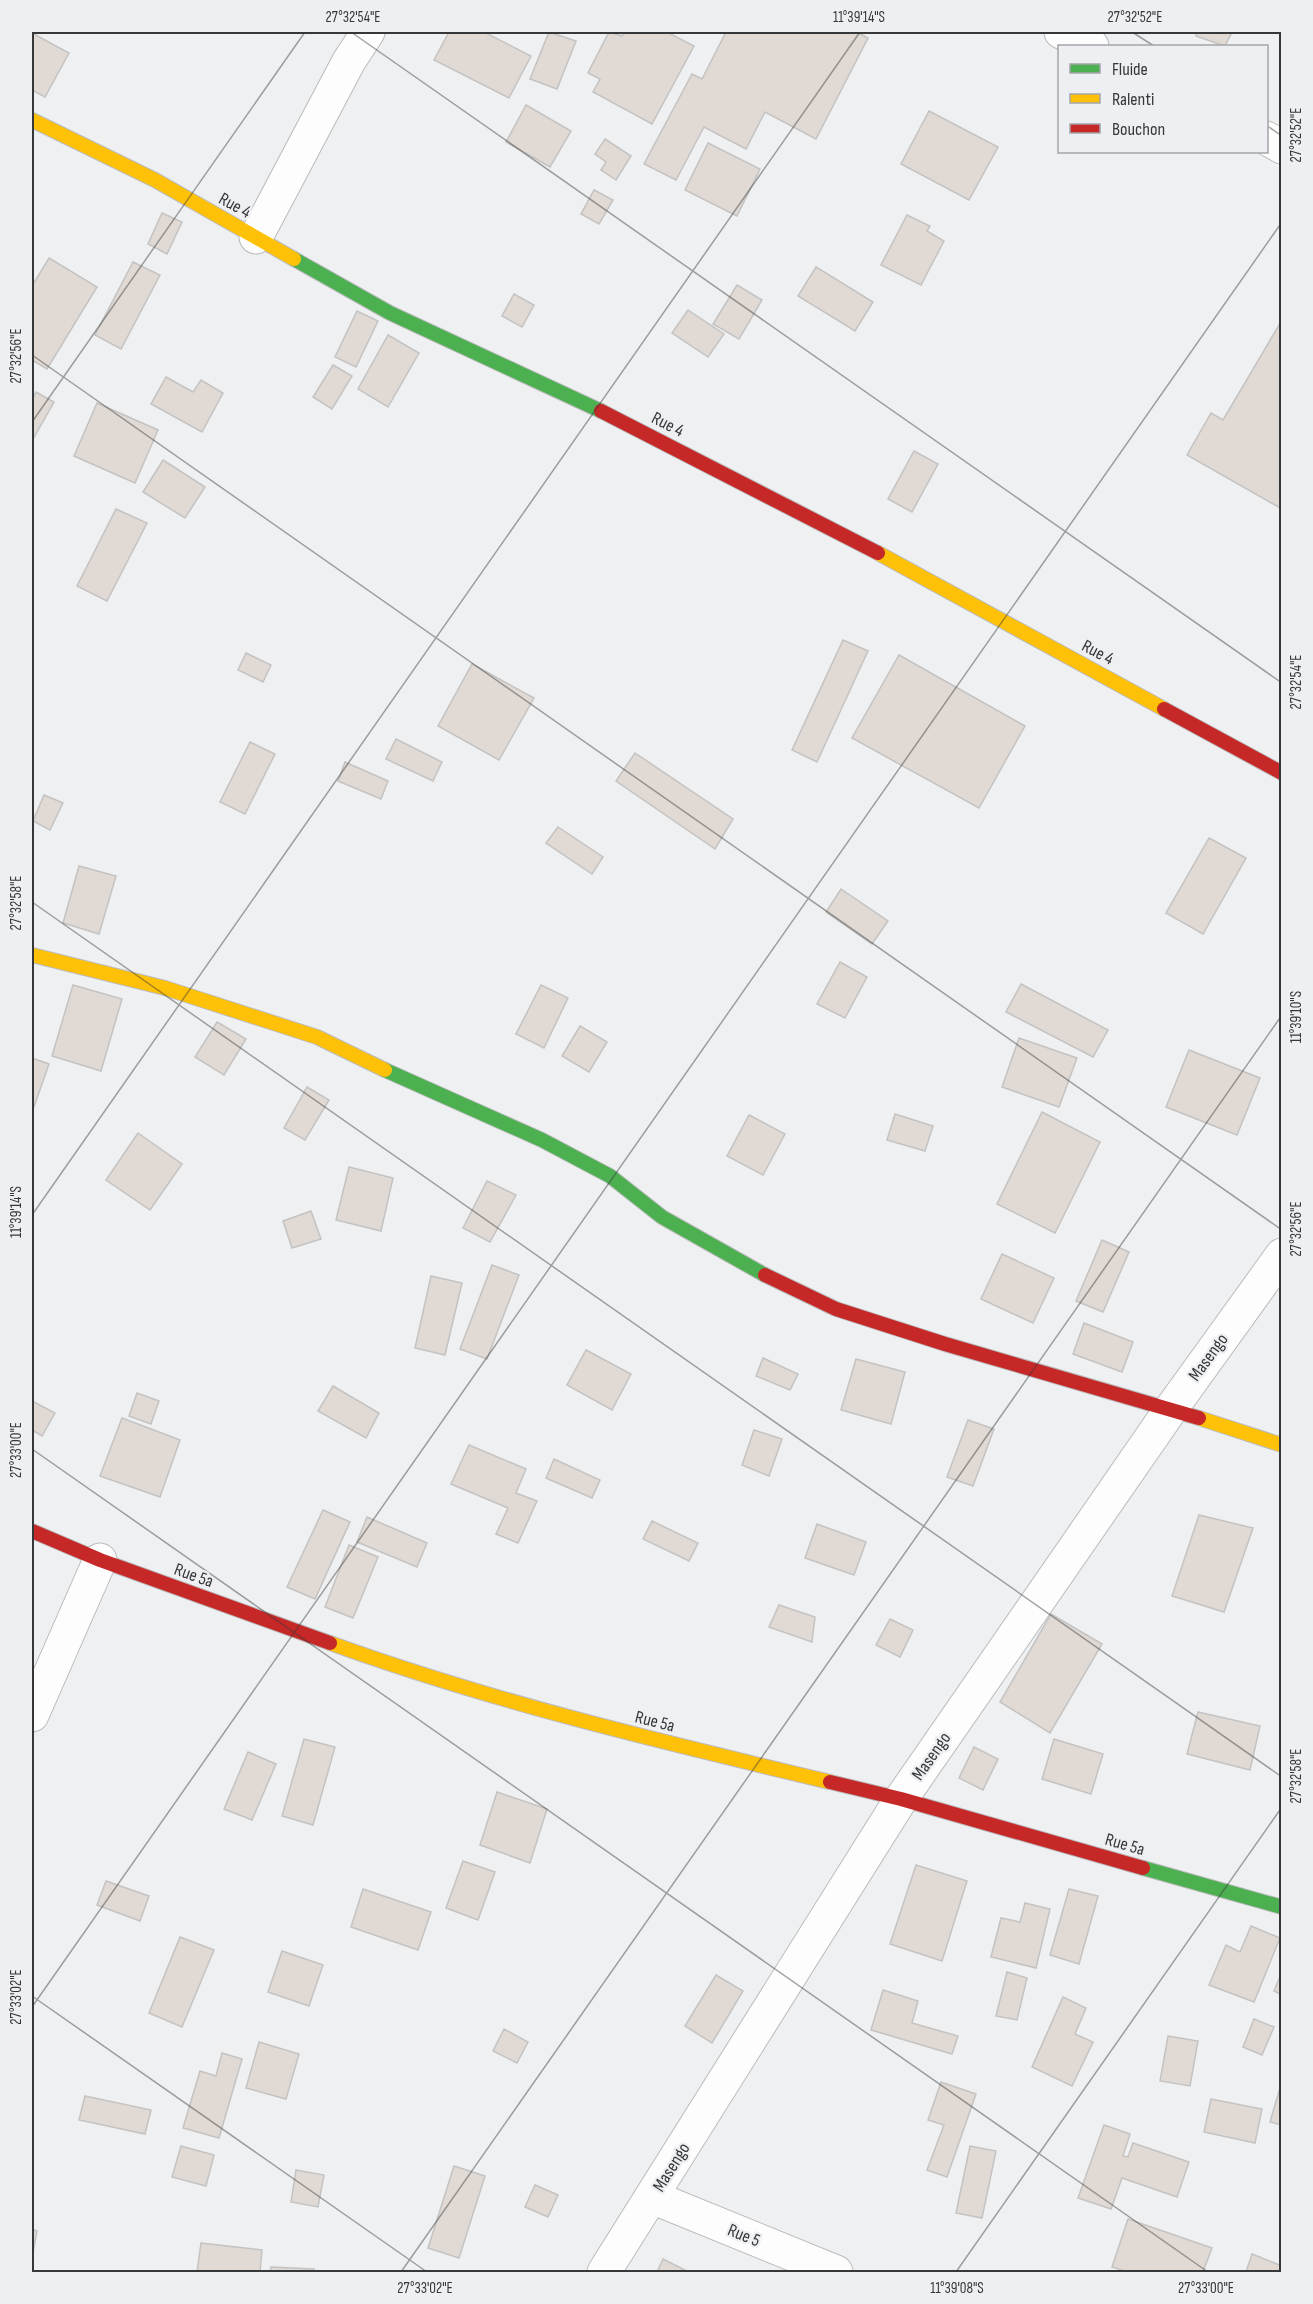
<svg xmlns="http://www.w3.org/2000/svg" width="1313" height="2304" viewBox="0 0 1313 2304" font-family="'Sofia Sans Condensed',sans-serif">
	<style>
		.building { fill: #e0d9d4; stroke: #c4c3c3; stroke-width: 1.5 }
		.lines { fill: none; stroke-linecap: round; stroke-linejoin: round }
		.street-casing { stroke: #babbbc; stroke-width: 35 }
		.fast-casing { stroke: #babbbc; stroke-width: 16 }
		.slow-casing { stroke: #babbbc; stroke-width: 16 }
		.jam-casing { stroke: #babbbc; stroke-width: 16 }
		.street { stroke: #fdfdfd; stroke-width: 33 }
		.fast { stroke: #4caf50; stroke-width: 14 }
		.slow { stroke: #ffc107; stroke-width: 14 }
		.jam { stroke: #c62828; stroke-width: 14 }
		.ticks { fill: none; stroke: #363738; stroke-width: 1.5; stroke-opacity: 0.45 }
		.labels { text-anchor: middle; stroke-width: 4.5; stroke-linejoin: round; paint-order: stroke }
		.street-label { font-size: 18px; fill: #363738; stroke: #eeeff3 }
		.neatline { fill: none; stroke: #363738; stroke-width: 2 }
		.ticks-label { font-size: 15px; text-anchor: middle; fill: #363738 }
	</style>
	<rect width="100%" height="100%" fill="#eff0f2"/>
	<!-- building -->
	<g class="building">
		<path d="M449,32H484L531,56L509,98L434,60Z"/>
		<path d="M549,32L576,41L557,89L530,79Z"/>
		<path d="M609,32L622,36L624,32H667L694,46L652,124L593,92L600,79L588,73Z"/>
		<path d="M726,32H857L868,38L816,139L765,112L746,149L704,127L676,180L644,164L692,74L702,79Z"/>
		<path d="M1197,32H1232L1225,46L1196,36Z"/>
		<path d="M32,33L69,53L45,97L32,90Z"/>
		<path d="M526,105L571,131L550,167L506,142Z"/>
		<path d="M929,111L998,147L969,200L901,164Z"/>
		<path d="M605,139L631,156L616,180L601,170L606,162L595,154Z"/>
		<path d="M708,143L760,169L737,216L685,190Z"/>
		<path d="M594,190L613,200L599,224L581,214Z"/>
		<path d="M162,213L182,222L167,254L148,244Z"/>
		<path d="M907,215L930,226L927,231L944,241L921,285L881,265Z"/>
		<path d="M49,258L97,287L47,369L32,360V286Z"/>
		<path d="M133,262L160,275L121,349L95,335Z"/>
		<path d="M816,267L873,302L855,331L798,296Z"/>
		<path d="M737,285L762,300L739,339L713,324Z"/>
		<path d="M514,294L534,305L522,327L502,316Z"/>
		<path d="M688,310L724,334L708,357L672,333Z"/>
		<path d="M357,311L378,321L356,367L335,357Z"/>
		<path d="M1282,320V509L1187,455L1211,413L1223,420Z"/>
		<path d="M388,335L419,353L388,407L358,389Z"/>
		<path d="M333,365L352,376L332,409L313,397Z"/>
		<path d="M166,377L193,392L201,380L223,393L202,432L151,404Z"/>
		<path d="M36,392L54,402L32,441V400Z"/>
		<path d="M97,403L158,430L135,483L74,456Z"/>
		<path d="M914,451L938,464L912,512L888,499Z"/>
		<path d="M163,460L205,487L185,518L143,492Z"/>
		<path d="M116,509L147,523L107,601L77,586Z"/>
		<path d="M843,640L868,651L817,762L792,750Z"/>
		<path d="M246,653L271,665L263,682L238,670Z"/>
		<path d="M899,655L1025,726L979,808L852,738Z"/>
		<path d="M472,664L534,698L499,760L438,726Z"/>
		<path d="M396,739L442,762L433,781L386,759Z"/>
		<path d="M250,742L275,754L245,814L220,802Z"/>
		<path d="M635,753L733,819L715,849L616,781Z"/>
		<path d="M345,762L388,781L381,799L338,781Z"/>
		<path d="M44,795L63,803L50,830L33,821Z"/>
		<path d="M558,827L603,857L592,874L546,843Z"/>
		<path d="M1209,838L1246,858L1203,934L1166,913Z"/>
		<path d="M79,866L116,876L99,934L63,923Z"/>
		<path d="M841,889L888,921L872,944L826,912Z"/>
		<path d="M840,962L867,977L845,1018L817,1004Z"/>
		<path d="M1021,984L1108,1030L1093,1057L1006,1012Z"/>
		<path d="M73,985L122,999L101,1071L52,1056Z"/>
		<path d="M541,985L568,998L544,1048L516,1034Z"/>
		<path d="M217,1022L246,1039L224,1075L195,1057Z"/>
		<path d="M580,1026L607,1042L589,1072L562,1056Z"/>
		<path d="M1019,1038L1077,1058L1059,1107L1002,1087Z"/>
		<path d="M1189,1050L1260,1078L1237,1135L1166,1107Z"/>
		<path d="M32,1058L49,1064L34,1107L32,1106Z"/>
		<path d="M307,1087L329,1100L305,1140L284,1128Z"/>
		<path d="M1042,1112L1100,1142L1055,1233L997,1204Z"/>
		<path d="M895,1114L933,1126L925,1151L887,1140Z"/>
		<path d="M749,1115L785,1134L763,1175L727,1156Z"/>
		<path d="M138,1133L182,1164L150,1210L106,1180Z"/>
		<path d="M349,1167L393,1178L381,1231L336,1220Z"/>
		<path d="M487,1181L516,1195L490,1242L463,1228Z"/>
		<path d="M311,1211L321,1239L292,1248L283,1221Z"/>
		<path d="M1102,1240L1129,1252L1103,1312L1076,1301Z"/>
		<path d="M1002,1254L1054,1278L1033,1323L981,1299Z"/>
		<path d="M492,1265L519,1275L487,1359L460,1349Z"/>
		<path d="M431,1276L462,1283L445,1355L415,1348Z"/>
		<path d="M1084,1323L1133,1342L1122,1372L1073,1354Z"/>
		<path d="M586,1350L631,1374L612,1410L567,1385Z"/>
		<path d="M763,1358L798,1374L790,1390L756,1376Z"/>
		<path d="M856,1359L905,1372L891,1424L841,1410Z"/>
		<path d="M333,1386L379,1413L366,1438L318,1411Z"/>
		<path d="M137,1393L159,1401L151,1424L129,1416Z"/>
		<path d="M32,1401L55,1413L42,1436L32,1430Z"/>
		<path d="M122,1418L180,1440L160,1497L100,1476Z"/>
		<path d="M968,1420L994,1429L973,1486L947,1477Z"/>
		<path d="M754,1430L782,1439L769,1476L742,1465Z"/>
		<path d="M469,1445L526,1469L516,1493L537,1501L518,1543L496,1534L508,1508L451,1484Z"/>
		<path d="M554,1459L600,1480L592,1498L546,1478Z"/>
		<path d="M323,1510L350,1522L315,1599L287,1587Z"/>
		<path d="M1199,1515L1253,1528L1224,1612L1172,1596Z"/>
		<path d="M367,1517L427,1543L417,1567L357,1542Z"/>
		<path d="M652,1521L698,1543L689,1561L643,1539Z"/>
		<path d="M817,1524L866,1542L854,1575L805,1558Z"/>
		<path d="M349,1545L378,1557L353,1618L325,1607Z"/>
		<path d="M779,1605L815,1617L812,1642L769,1627Z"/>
		<path d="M1051,1614L1102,1644L1050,1733L1000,1702Z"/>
		<path d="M890,1619L913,1630L900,1657L876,1645Z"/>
		<path d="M1198,1712L1260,1726L1250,1770L1187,1754Z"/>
		<path d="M304,1739L335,1747L313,1825L282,1816Z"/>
		<path d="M1054,1739L1103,1754L1091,1794L1042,1779Z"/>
		<path d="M974,1747L998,1759L983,1790L959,1778Z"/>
		<path d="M248,1752L276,1764L252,1820L224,1809Z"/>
		<path d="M497,1792L547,1809L530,1863L480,1845Z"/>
		<path d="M463,1861L495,1872L478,1920L446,1908Z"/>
		<path d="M916,1865L967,1881L942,1961L890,1944Z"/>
		<path d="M106,1881L149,1896L140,1921L97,1905Z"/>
		<path d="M363,1889L431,1912L418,1950L351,1927Z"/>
		<path d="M1069,1889L1098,1896L1079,1964L1050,1955Z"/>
		<path d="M1025,1903L1050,1909L1036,1968L991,1957L1001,1918L1020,1922Z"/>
		<path d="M1251,1926L1280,1938L1254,2002L1209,1985L1226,1945L1240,1952Z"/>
		<path d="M180,1937L214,1950L182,2027L149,2013Z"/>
		<path d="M282,1951L323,1965L309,2006L268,1992Z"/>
		<path d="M1007,1972L1027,1978L1017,2020L996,2016Z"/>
		<path d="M1282,1972V1995L1274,1991Z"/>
		<path d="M716,1975L743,1991L712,2043L685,2026Z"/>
		<path d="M883,1990L918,2001L912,2023L958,2036L952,2054L871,2030Z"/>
		<path d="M1063,1997L1086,2008L1075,2034L1093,2042L1072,2086L1032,2067Z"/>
		<path d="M1254,2019L1274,2027L1262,2055L1243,2047Z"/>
		<path d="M504,2029L528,2042L517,2063L493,2051Z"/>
		<path d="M1168,2036L1198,2041L1190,2086L1160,2081Z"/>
		<path d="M259,2042L299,2054L286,2099L246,2088Z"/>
		<path d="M222,2053L242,2059L219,2138L183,2128L200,2071L216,2076Z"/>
		<path d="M1282,2081V2125L1270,2122Z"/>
		<path d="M941,2082L976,2094L947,2177L927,2170L944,2125L928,2120Z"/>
		<path d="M85,2096L151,2110L145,2134L79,2120Z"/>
		<path d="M1211,2099L1262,2109L1255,2143L1204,2132Z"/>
		<path d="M1104,2125L1130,2134L1123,2156L1128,2157L1133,2143L1189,2162L1177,2197L1122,2178L1111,2209L1078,2198Z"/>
		<path d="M181,2146L214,2155L206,2186L172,2177Z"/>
		<path d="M970,2146L996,2151L982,2218L956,2213Z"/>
		<path d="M454,2166L485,2176L459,2258L428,2248Z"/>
		<path d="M296,2170L324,2175L318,2207L291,2202Z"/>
		<path d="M535,2185L558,2195L548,2217L525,2207Z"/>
		<path d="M1128,2219L1212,2248L1203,2272H1128L1112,2267Z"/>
		<path d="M32,2229L37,2231L32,2258Z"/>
		<path d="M201,2243L262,2250L260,2272H197Z"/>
		<path d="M1252,2254L1282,2266V2272H1246Z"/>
		<path d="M663,2259L685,2270L684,2272H657Z"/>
		<path d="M271,2267L314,2269V2272H270Z"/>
	</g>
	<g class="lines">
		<defs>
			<g id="street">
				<path d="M1061,32L1092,46"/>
				<path d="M1266,138L1282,147"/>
				<path d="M256,237L349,61L368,32"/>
				<path d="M32,1715L100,1560"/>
				<path d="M652,2197L836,2272"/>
				<path d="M604,2272L901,1799L1171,1409L1282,1255"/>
			</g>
			<g id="fast">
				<path d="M294,259L390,313L601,411"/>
				<path d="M385,1070L542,1140L610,1176L662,1217L765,1275"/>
				<path d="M1143,1868L1282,1907"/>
			</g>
			<g id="slow">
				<path d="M32,120L155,180L294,259"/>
				<path d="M878,553L1164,709"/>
				<path d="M32,955L165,988L317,1037L385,1070"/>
				<path d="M1199,1418L1282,1445"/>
				<path d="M330,1643C493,1702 662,1742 830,1782"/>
			</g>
			<g id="jam">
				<path d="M601,411L878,553"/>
				<path d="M1164,709L1282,773"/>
				<path d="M765,1275L836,1309L945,1344L1199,1418"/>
				<path d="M32,1531L100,1560L330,1643"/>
				<path d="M830,1782L901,1799L1143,1868"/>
			</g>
		</defs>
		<!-- street casing -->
		<use href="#street" class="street-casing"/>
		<!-- fast casing -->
		<use href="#fast" class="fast-casing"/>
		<!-- slow casing -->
		<use href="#slow" class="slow-casing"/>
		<!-- jam casing -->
		<use href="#jam" class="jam-casing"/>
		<!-- street -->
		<use href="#street" class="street"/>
		<!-- fast -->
		<use href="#fast" class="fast"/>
		<!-- slow -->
		<use href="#slow" class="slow"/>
		<!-- jam -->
		<use href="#jam" class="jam"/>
	</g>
	<!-- ticks -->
	<path class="ticks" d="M351,32L1282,683M1132,32L1154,46M1266,125L1282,136M32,355L1282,1230M32,422L305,32M32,902L1282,1777M32,1215L860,32M32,1449L1208,2272M32,1996L427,2272M32,2007L1282,222M401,2272L1282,1015M956,2272L1282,1807"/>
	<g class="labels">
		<!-- street labels -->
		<g class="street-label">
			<text transform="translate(235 205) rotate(29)" y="6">Rue 4</text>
			<text transform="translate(668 424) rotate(27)" y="6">Rue 4</text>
			<text transform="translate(1098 652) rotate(28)" y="6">Rue 4</text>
			<text transform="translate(1208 1357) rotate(-54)" y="6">Masengo</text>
			<text transform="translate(194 1575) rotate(20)" y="6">Rue 5a</text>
			<text transform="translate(655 1721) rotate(14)" y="6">Rue 5a</text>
			<text transform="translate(931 1756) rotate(-55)" y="6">Masengo</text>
			<text transform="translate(1125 1844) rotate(16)" y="6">Rue 5a</text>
			<text transform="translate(671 2167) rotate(-58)" y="6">Masengo</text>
			<text transform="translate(744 2235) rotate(22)" y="6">Rue 5</text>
		</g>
	</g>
	<!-- border -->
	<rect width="1313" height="2304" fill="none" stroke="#eeeff3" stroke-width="66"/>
	<!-- legend -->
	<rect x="1058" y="45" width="210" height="108" fill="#eeeff3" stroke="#a4a5a8" stroke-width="1.5"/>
	<rect x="1070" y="64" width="30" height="9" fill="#4caf50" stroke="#a4a5a8" stroke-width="1.5"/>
	<text x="1112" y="75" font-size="18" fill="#363738">Fluide</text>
	<rect x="1070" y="94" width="30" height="9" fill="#ffc107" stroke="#a4a5a8" stroke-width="1.5"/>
	<text x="1112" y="105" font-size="18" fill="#363738">Ralenti</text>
	<rect x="1070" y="124" width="30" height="9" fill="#c62828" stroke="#a4a5a8" stroke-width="1.5"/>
	<text x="1112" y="135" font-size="18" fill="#363738">Bouchon</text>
	<rect x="33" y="33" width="1247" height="2238" class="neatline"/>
	<g class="ticks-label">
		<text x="353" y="22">27°32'54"E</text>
		<text x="859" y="22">11°39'14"S</text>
		<text x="1135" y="22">27°32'52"E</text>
		<text transform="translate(1296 135) rotate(-90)" y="5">27°32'52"E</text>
		<text transform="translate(16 356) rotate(-90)" y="5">27°32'56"E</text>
		<text transform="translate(1296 682) rotate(-90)" y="5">27°32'54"E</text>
		<text transform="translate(16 903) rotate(-90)" y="5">27°32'58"E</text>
		<text transform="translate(1296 1017) rotate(-90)" y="5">11°39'10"S</text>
		<text transform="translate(16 1212) rotate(-90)" y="5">11°39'14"S</text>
		<text transform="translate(1296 1229) rotate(-90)" y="5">27°32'56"E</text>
		<text transform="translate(16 1450) rotate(-90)" y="5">27°33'00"E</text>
		<text transform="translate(1296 1776) rotate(-90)" y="5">27°32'58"E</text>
		<text transform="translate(16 1997) rotate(-90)" y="5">27°33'02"E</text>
		<text x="425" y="2293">27°33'02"E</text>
		<text x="957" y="2293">11°39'08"S</text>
		<text x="1206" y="2293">27°33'00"E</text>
	</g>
</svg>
